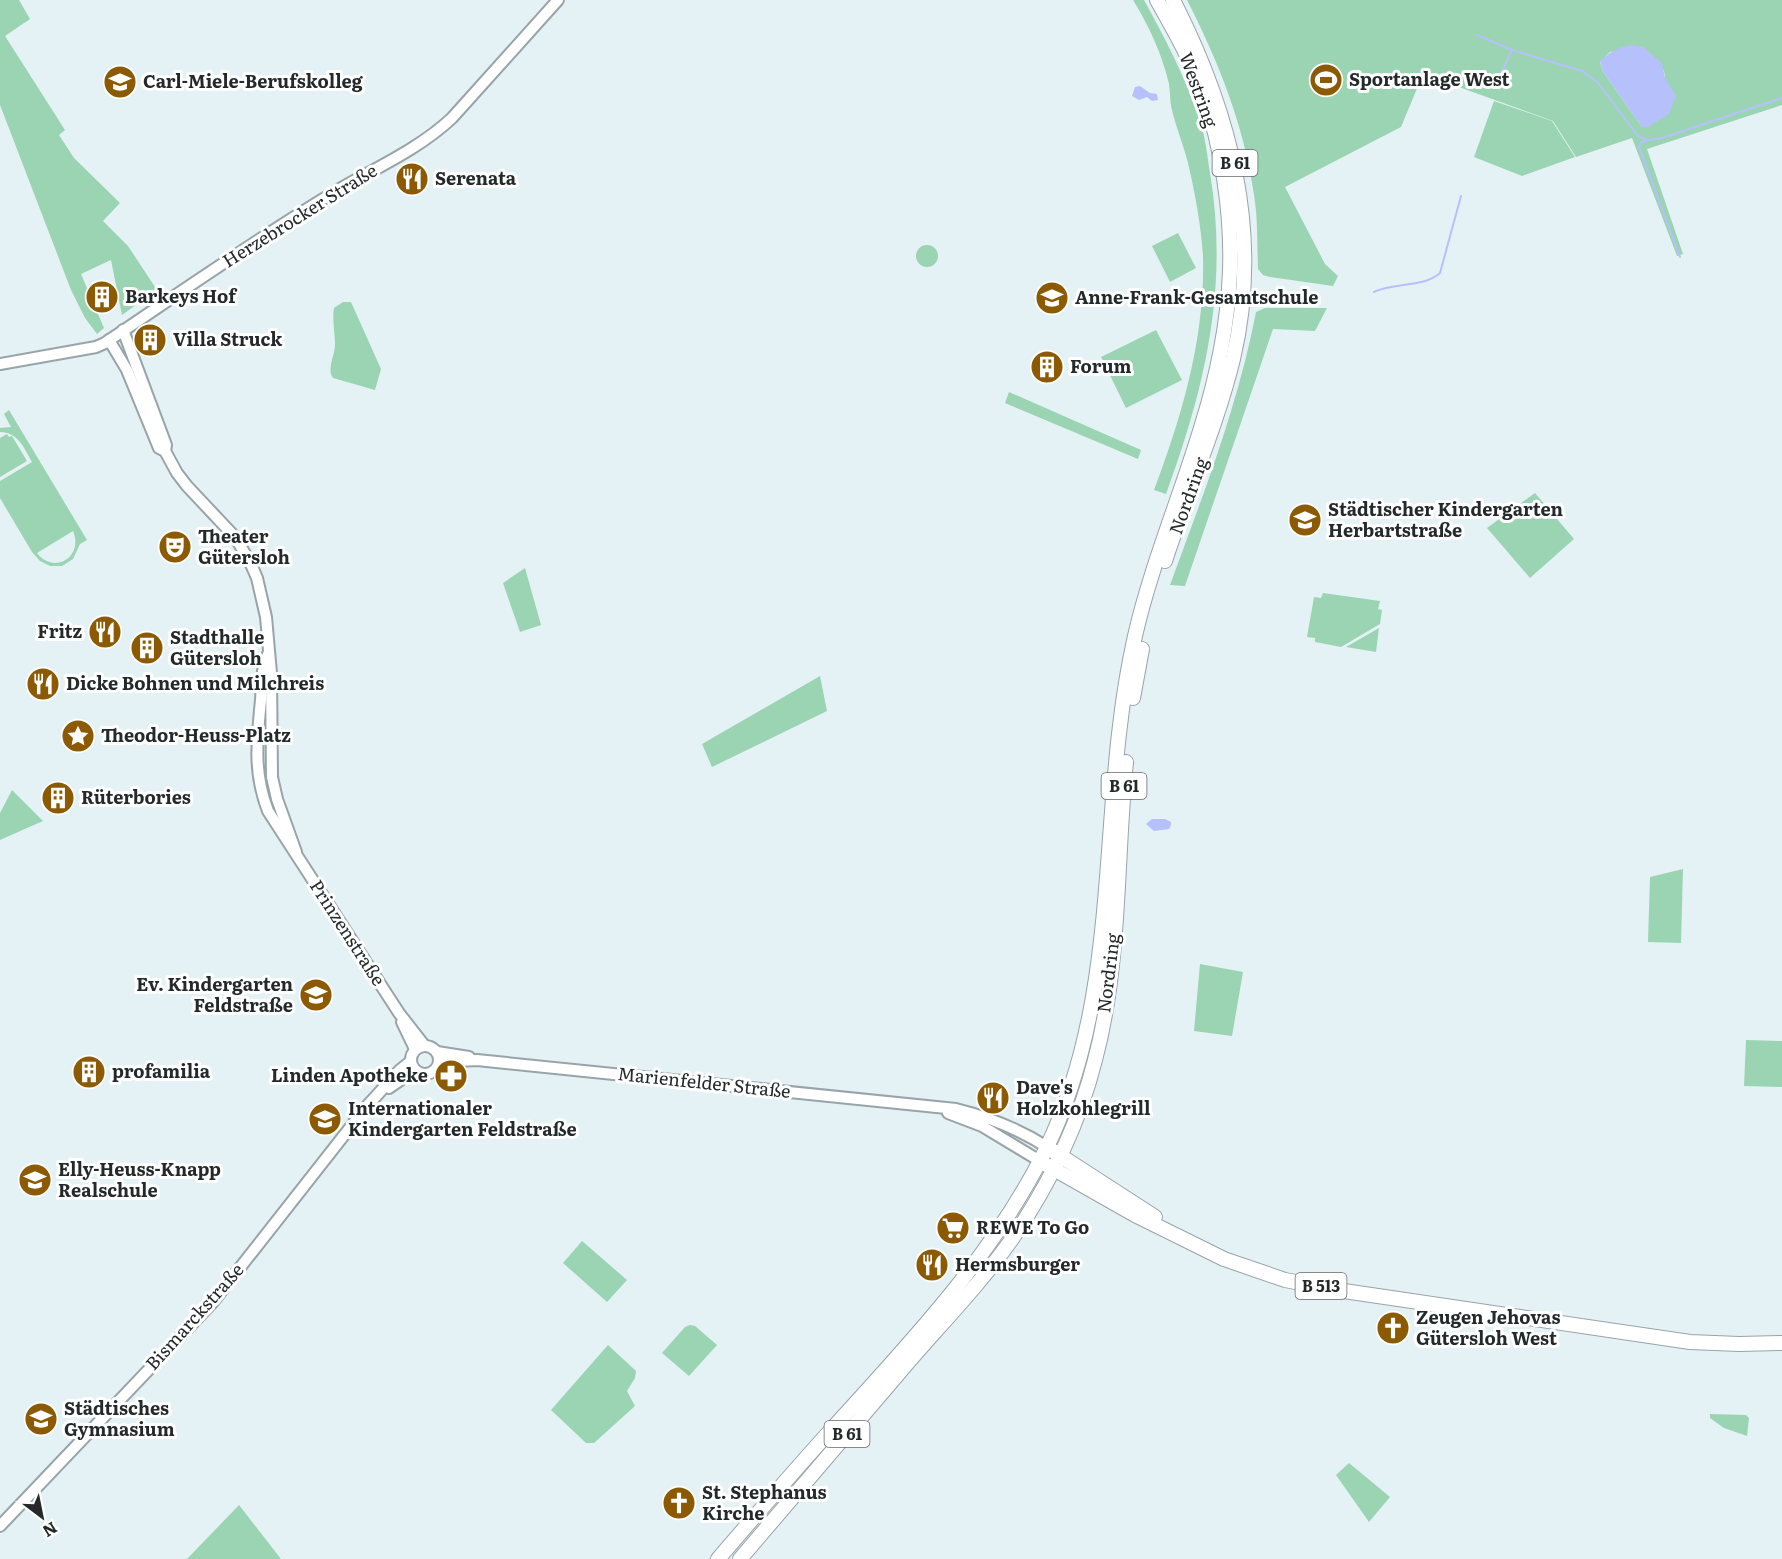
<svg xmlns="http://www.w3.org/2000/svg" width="1782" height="1559" viewBox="0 0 1782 1559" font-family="Literata,serif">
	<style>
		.green { fill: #9ad4b3; fill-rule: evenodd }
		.water { fill: #b6c1fb }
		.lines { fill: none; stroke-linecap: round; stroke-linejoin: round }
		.stream { stroke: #b6c1fb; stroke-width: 2 }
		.minor-casing { stroke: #98a4a8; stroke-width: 14 }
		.major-casing { stroke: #98a4a8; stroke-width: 16 }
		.minor { stroke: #fff; stroke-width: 10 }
		.major { stroke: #fff; stroke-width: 14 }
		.labels { text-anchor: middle; stroke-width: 6; stroke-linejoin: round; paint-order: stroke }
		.shield { fill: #fff; stroke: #66696a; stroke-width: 1.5 }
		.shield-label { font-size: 16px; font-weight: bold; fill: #24292a }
		.poi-label { font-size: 18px; font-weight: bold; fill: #24292a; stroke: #fff; text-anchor: start }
		.street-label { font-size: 18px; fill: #24292a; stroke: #fff }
	</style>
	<rect width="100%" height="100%" fill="#e5f2f5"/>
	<!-- green -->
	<g class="green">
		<path d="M0,0H19L30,19L5,36L65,130L59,135L74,158L120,203L103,221L128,246L157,290L122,315L111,260L81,274L104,328L97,334L85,318L71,290L0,105Z"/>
		<path d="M1133,0H1144C1165,38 1184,75 1198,115C1205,133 1207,154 1210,173C1229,287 1205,388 1166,494L1154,490C1182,416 1205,338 1203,258C1202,233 1196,198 1190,172C1186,150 1176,129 1171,106C1170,99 1170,91 1169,84C1162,54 1149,26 1133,0Z"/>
		<path d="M1187,0H1782V105L1647,149L1683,254L1677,256L1632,138L1576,157L1553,121L1423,74L1401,127L1285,187L1325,264L1338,276L1333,286L1270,277L1263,275L1258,269C1257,244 1258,219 1254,195C1244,125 1219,63 1187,0ZM1643,47L1664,71L1665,78L1648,127H1642L1603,72L1600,62L1610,52Z"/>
		<path d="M1494,101L1552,121L1575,157L1522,176L1474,157Z"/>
		<path d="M1178,233L1196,268L1170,282L1152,246Z"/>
		<circle cx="927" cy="256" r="11"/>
		<path d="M343,302H351L381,369L375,390L333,378C327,369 334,357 335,346C335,333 332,320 334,308Z"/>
		<path d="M1265,308H1327L1315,331L1273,329L1185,586L1170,585C1203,495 1238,406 1256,312Z"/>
		<path d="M1156,330L1182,380L1126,408L1101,357Z"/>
		<path d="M1009,392L1141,450L1138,459L1005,403Z"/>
		<path d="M9,410L87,540L80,544L73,559L62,566H50L40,561L32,552L0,498V481L32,462C24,448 18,432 0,432V428L11,427L4,414ZM73,531C84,557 54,575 37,553Z"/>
		<path d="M7,434L9,437L12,436L27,461L0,477V438Z"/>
		<path d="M1535,493L1574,539L1530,578L1487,528Z"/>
		<path d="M525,568L541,625L520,632L503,583Z"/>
		<path d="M1323,593L1380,601L1378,609L1382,610L1380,624L1341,647L1315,642V638L1307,637L1314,597L1321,598Z"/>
		<path d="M1379,628L1376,652L1346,647Z"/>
		<path d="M820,676L827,711L712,767L702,744Z"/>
		<path d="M12,790L43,821L0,840V813Z"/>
		<path d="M1683,869L1681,943L1648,942L1650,877Z"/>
		<path d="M1200,964L1243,972L1232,1036L1194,1031Z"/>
		<path d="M1746,1040L1782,1041V1087L1744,1086Z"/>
		<path d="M582,1241L627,1280L607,1302L563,1263Z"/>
		<path d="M690,1325L695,1326L717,1345L689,1376L662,1353L685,1327Z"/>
		<path d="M608,1345L636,1371L635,1378L627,1391L635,1406L594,1443H586L551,1410Z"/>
		<path d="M1710,1414L1746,1415L1749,1418L1747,1436L1724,1428L1710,1418Z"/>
		<path d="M1349,1463L1390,1497L1369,1522L1336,1475Z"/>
		<path d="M239,1505L281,1559H187Z"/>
	</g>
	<!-- water -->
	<g class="water">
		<path d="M1632,45L1643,47L1662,63L1665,78L1676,96L1669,114L1648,127H1642L1603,72L1600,61C1610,52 1618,47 1632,45Z"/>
		<path d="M1140,86L1150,93L1157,94L1158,100L1152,101L1147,97L1139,100L1132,96L1135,87Z"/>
		<path d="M1152,819H1165L1171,822V825L1169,829L1154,831L1146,824Z"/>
	</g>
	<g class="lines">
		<!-- stream -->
		<g class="stream">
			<path d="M1477,35L1512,50L1582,71L1598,83L1638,136L1648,140L1662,138L1782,98"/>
			<path d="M1497,83L1512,50"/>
			<path d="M1648,140L1641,143L1639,147L1680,257"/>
			<path d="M1374,292C1395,282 1423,288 1440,273L1461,196"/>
		</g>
		<defs>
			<g id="minor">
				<path d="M123,330L166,445L165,451"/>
				<path d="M109,340L127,370L159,448L165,451L177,473L187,486L235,537L250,562L257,578L266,617L271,673L272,777L277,799L296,852"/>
				<path d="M0,364L96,347L105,343C181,292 255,240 333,193C373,169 418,150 452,118L558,0"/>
				<path d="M268,654C261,669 262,685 261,700C257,741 253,772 268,811L399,1013L424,1045"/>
				<path d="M402,1022L415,1049"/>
				<circle cx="425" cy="1060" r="14"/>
				<path d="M437,1052L469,1057"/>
				<path d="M439,1062L477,1060L956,1109C988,1117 1019,1129 1047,1147"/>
				<path d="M389,1088L415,1070"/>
				<path d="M948,1113L982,1126L1040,1161"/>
				<path d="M0,1526L213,1302L367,1106L400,1070L410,1062"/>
			</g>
			<g id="major">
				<path d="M1165,561C1187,493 1216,428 1233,359C1263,233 1230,112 1173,0"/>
				<path d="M1133,698L1142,649"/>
				<path d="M1053,1151L1155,1217"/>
				<path d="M1045,1164L1135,1215L1224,1259L1285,1280L1344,1291L1690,1342L1739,1344L1782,1343"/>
				<path d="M718,1559C755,1516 793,1472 831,1430C910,1343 993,1256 1045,1151C1125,989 1096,807 1135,636C1151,566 1179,500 1200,431C1216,381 1228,324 1230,271C1232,214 1222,146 1203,93C1191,60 1174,30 1157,0"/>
				<path d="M740,1559C793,1497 846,1435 899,1373C936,1329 979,1286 1012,1239C1049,1185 1079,1124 1095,1060C1121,963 1116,861 1126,762"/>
			</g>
		</defs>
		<!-- minor casing -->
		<use href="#minor" class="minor-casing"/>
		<!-- major casing -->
		<use href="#major" class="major-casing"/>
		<!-- minor -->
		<use href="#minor" class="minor"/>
		<!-- major -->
		<use href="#major" class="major"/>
	</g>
	<!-- icons -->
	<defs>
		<symbol id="stadium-disc" viewBox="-11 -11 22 22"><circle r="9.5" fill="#8b5a03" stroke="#fff"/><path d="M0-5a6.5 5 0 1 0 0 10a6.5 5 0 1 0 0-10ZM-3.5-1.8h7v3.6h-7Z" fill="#fff"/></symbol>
		<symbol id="school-disc" viewBox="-11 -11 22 22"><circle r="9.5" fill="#8b5a03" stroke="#fff"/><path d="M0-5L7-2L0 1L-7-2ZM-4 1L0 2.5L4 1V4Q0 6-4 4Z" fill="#fff"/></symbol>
		<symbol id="restaurant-disc" viewBox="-11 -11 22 22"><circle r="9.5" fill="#8b5a03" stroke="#fff"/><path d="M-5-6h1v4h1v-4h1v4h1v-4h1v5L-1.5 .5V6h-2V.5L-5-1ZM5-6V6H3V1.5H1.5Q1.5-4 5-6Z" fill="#fff"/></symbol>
		<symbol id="building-disc" viewBox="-11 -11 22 22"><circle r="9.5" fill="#8b5a03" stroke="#fff"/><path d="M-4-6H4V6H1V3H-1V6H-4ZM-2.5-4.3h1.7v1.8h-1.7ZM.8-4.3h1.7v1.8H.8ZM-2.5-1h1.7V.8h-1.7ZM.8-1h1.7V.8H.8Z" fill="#fff"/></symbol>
		<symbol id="theatre-disc" viewBox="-11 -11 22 22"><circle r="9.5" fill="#8b5a03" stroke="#fff"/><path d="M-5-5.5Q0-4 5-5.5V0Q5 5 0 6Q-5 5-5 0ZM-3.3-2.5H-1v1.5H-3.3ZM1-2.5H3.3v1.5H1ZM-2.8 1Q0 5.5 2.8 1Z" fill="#fff"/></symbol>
		<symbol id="sight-disc" viewBox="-11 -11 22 22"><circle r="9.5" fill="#8b5a03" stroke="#fff"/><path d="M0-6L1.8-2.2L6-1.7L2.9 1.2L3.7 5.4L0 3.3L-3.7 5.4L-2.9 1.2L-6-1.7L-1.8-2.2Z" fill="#fff"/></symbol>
		<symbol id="pharmacy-disc" viewBox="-11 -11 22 22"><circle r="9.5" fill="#8b5a03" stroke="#fff"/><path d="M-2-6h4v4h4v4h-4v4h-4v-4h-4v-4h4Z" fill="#fff"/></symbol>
		<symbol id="supermarket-disc" viewBox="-11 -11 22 22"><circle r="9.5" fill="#8b5a03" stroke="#fff"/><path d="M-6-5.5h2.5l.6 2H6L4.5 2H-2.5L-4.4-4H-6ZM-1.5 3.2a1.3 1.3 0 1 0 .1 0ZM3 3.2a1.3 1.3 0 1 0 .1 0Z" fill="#fff"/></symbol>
		<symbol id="church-disc" viewBox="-11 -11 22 22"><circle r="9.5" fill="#8b5a03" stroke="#fff"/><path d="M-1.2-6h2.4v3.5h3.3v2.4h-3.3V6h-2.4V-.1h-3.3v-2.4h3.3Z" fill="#fff"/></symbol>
	</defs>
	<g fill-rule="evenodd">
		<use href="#stadium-disc" x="1307" y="61" width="38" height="38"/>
		<use href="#school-disc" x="101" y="63" width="38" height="38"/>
		<use href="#restaurant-disc" x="393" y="160" width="38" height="38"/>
		<use href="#building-disc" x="83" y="278" width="38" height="38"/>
		<use href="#school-disc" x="1033" y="279" width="38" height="38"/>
		<use href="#building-disc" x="131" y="321" width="38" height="38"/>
		<use href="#building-disc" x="1028" y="348" width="38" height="38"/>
		<use href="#school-disc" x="1286" y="501" width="38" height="38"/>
		<use href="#theatre-disc" x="156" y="528" width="38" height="38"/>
		<use href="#restaurant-disc" x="86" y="613" width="38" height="38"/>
		<use href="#building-disc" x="128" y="629" width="38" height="38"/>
		<use href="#restaurant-disc" x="24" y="665" width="38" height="38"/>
		<use href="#sight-disc" x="59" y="717" width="38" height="38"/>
		<use href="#building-disc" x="39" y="779" width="38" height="38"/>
		<use href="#school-disc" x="297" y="976" width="38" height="38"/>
		<use href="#building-disc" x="70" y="1053" width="38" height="38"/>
		<use href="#pharmacy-disc" x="432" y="1057" width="38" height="38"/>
		<use href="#restaurant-disc" x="974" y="1079" width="38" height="38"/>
		<use href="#school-disc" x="306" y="1100" width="38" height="38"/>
		<use href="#school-disc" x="16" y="1161" width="38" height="38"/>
		<use href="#supermarket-disc" x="934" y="1209" width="38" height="38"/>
		<use href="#restaurant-disc" x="913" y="1246" width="38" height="38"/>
		<use href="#church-disc" x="1374" y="1309" width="38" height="38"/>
		<use href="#school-disc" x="22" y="1400" width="38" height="38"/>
		<use href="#church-disc" x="660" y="1484" width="38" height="38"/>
	</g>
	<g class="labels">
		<!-- shield labels -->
		<g class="shield">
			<rect x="1212.5" y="150" width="45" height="26" rx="4.5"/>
			<rect x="1101.5" y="773" width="45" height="26" rx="4.5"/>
			<rect x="1295.5" y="1273" width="51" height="26" rx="4.5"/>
			<rect x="824.5" y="1421" width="45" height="26" rx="4.5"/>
		</g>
		<g class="shield-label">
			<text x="1235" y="169">B 61</text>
			<text x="1124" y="792">B 61</text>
			<text x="1321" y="1292">B 513</text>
			<text x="847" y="1440">B 61</text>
		</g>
		<!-- poi labels -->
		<g class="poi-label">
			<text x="1349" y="86">Sportanlage West</text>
			<text x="143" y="88">Carl-Miele-Berufskolleg</text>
			<text x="435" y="185">Serenata</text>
			<text x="125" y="303">Barkeys Hof</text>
			<text x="1075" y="304">Anne-Frank-Gesamtschule</text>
			<text x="173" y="346">Villa Struck</text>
			<text x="1070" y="373">Forum</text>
			<text x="1328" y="516">Städtischer Kindergarten<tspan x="1328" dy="21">Herbartstraße</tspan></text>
			<text x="198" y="543">Theater<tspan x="198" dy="21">Gütersloh</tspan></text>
			<text x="82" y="638" text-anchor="end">Fritz</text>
			<text x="170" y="644">Stadthalle<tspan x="170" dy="21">Gütersloh</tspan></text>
			<text x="66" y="690">Dicke Bohnen und Milchreis</text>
			<text x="101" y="742">Theodor-Heuss-Platz</text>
			<text x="81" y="804">Rüterbories</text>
			<text x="293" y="991" text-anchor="end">Ev. Kindergarten<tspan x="293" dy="21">Feldstraße</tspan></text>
			<text x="112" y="1078">profamilia</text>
			<text x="428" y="1082" text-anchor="end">Linden Apotheke</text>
			<text x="1016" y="1094">Dave's<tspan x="1016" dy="21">Holzkohlegrill</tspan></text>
			<text x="348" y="1115">Internationaler<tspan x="348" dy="21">Kindergarten Feldstraße</tspan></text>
			<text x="58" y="1176">Elly-Heuss-Knapp<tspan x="58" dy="21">Realschule</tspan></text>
			<text x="976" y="1234">REWE To Go</text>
			<text x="955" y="1271">Hermsburger</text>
			<text x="1416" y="1324">Zeugen Jehovas<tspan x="1416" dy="21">Gütersloh West</tspan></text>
			<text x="64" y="1415">Städtisches<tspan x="64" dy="21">Gymnasium</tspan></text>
			<text x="702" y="1499">St. Stephanus<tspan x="702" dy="21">Kirche</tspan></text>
		</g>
		<!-- street labels -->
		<g class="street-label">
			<text transform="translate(1198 90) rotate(70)" y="6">Westring</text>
			<text transform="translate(300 216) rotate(-32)" y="6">Herzebrocker Straße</text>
			<text transform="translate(1189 496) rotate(-70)" y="6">Nordring</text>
			<text transform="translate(347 933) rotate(57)" y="6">Prinzenstraße</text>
			<text transform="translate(1109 973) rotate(-83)" y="6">Nordring</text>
			<text transform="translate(704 1083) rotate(6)" y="6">Marienfelder Straße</text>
			<text transform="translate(195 1317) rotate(-48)" y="6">Bismarckstraße</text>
		</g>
	</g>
	<!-- north arrow -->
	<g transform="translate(42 1517) rotate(148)" stroke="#ffffff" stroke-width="4.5" paint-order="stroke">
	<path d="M0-4.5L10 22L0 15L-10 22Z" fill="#24292a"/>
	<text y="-9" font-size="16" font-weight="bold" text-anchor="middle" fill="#24292a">N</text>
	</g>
</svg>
